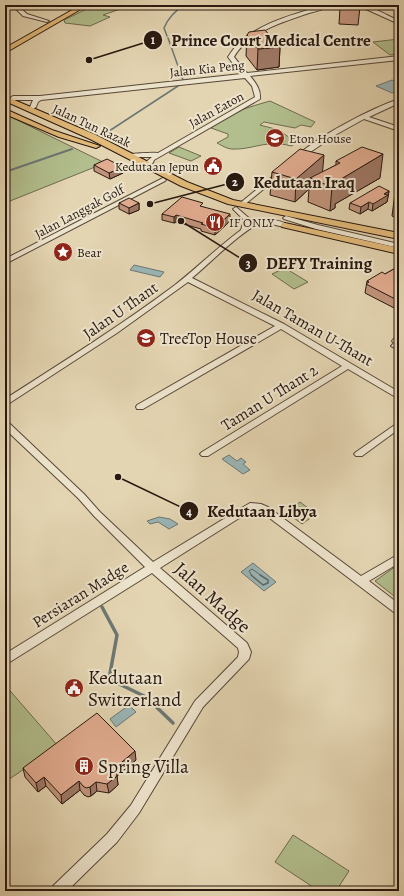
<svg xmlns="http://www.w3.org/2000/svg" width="404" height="896" viewBox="0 0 404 896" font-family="Alegreya,serif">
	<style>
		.green { fill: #b2be8d; stroke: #6d6b4e }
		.water { fill: #9ab6b7; stroke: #6c7774 }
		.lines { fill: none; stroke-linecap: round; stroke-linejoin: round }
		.shore-far1 { stroke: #616763; stroke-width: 1 }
		.shore { stroke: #616763; stroke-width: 1.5 }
		.stream-far2 { stroke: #6c7774; stroke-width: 1.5 }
		.stream-far1 { stroke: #6c7774; stroke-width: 2 }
		.stream { stroke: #6c7774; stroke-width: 3.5 }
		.minor-casing { stroke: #574738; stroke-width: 2 }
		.major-casing { stroke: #28180f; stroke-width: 2 }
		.minor { fill: #ede4cd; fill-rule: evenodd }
		.major { fill: #e2ba79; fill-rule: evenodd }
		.wall { fill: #c2947c; stroke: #28180f }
		.shaded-wall { fill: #9e7865; stroke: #28180f }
		.building { fill: #e2ac90; stroke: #28180f }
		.labels { text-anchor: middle; stroke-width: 4; stroke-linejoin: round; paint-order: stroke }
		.far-street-label { font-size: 13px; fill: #28180f; stroke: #ede4cd }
		.far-poi-label { font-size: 13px; fill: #28180f; stroke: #ede4cd; text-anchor: start }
		.street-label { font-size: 16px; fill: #28180f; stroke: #ede4cd }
		.poi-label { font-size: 16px; fill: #28180f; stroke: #ede4cd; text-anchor: start }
		.near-street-label { font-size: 19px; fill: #28180f; stroke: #ede4cd }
		.near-poi-label { font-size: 19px; fill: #28180f; stroke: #ede4cd; text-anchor: start }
		.leader { fill: none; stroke: #28180f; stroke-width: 1.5 }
		.callout-dot { fill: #28180f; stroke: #ede4cd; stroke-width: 1.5 }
		.mark-label { font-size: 12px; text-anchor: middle; font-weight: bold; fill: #fff }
		.callout-label { font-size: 17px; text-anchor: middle; font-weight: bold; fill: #28180f; stroke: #ede4cd; stroke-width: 4; stroke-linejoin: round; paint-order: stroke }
	</style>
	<rect width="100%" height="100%" fill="#e4d5b2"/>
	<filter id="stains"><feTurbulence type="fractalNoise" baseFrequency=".005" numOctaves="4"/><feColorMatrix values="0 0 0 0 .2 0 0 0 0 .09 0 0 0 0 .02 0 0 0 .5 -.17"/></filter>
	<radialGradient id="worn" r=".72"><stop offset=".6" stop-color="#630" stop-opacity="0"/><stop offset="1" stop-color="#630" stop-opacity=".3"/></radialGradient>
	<!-- green -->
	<g class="green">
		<path d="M95,5H132L103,15L110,17L90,26L65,23L64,20Z"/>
		<path d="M399,39V54L390,55L373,42Z"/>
		<path d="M270,101L315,122L311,127L301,125L295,128L264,122L260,125L279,130L287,136L301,141L291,146C267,139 253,150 232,149C227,149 221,145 217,143L228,137V134L211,128C227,113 249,107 270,101Z"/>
		<path d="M5,114L105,163L5,203Z"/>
		<path d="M179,147L201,156L191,161L169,153Z"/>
		<path d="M285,268L308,282L294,289L272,274Z"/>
		<path d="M300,502L316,514L302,524L286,512Z"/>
		<path d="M399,564V600L375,581Z"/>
		<path d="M5,685L58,746L5,782Z"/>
		<path d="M293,835L349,871L336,891H319L275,862Z"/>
	</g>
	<!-- water -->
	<g class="water">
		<path d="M392,80L399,83V91L392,93L376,86Z"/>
		<path d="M134,265L164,272L160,277L130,270Z"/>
		<path d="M229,455L237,461L241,458L246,462L243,464L250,470L243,474L222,459Z"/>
		<path d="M159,517L170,519L178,524L169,529L158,522L150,524L147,521Z"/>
		<path d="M253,563L276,582L264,591L241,572Z"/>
		<path d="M129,705L136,712L116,727L110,719Z"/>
	</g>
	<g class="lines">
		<!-- shore-far1 -->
		<path class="shore-far1" d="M252,576L249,571L252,569L262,576"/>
		<!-- shore -->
		<path class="shore" d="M251,575L263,585L268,583V580L260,575"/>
		<!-- stream-far2 -->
		<g class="stream-far2">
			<path d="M167,36L164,28C168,18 175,12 183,5"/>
			<path d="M168,38L183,80"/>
			<path d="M100,137L178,86"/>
		</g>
		<!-- stream-far1 -->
		<path class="stream-far1" d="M5,172L72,149"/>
		<!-- stream -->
		<path class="stream" d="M102,607L117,635L109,679L146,697L173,723"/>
		<defs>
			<g id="minor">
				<path d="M12,5H17L27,14L49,21L47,22L23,16Z"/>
				<path d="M325,5H332C326,9 317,11 309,13C283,22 248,32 234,57L247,73L399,56V60L250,76C256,83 261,90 260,99L154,160L151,167H147L146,162L152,157H127L124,155C126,154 154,152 158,153L255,97L252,86L245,78L41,100L38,102L36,107L33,109L30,107L33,100H13L10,98L13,96H40L241,74L228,57C247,25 292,15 325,5Z"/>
				<path d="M357,5C371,5 386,15 399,21V24Z"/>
				<path d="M399,99V103L369,117L399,127V131L364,119L337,134L300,159L295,158C314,138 372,108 399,99Z"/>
				<path d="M278,172L283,173L243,206H239V204Z"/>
				<path d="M163,178L166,180L165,181L5,264V259Z"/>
				<path d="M236,207L250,219V223C261,219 278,218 288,225L285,227C278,226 270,223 263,223C248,224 206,267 192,278L284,324L399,392V399L348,369L208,456H202L200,454L202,452L342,366L281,329L143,409H137L136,407L137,405L275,326L188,282L117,333L5,406V399C63,362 120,326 175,285C198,267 218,247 241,230L244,220L233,209Z"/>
				<path d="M286,216L318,225L399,244V248L316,229L284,219L283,218Z"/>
				<path d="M396,336H399V347L395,348L391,346L394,343L392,341Z"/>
				<path d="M5,421L8,422L84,494L100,512L153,562L250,503L261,504L268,507L361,576L399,554V563L369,581L399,604V614L395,613L259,510H252L160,568L247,643L251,652L249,659L203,707L139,813L117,842L67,891H51L53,886L107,834L131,805L195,701L238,657L239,652L238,648L152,573L5,665V654L145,567L94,516L78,498L5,429Z"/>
				<path d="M399,422V429L362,456H356L354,454L356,452Z"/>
			</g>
			<g id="major">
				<path d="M81,5H88L5,53V48Z"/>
				<path d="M5,96L96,135L187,182L233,200L399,233V239L228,204L181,186L90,139L5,101Z"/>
				<path d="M5,109L52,130L100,146L96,148L59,137L5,114Z"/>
				<path d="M282,223H285L399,248V254L282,227L281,225Z"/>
			</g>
		</defs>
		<!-- minor casing -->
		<use href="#minor" class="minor-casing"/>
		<!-- major casing -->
		<use href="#major" class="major-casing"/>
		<!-- minor -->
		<use href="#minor" class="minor"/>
		<!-- major -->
		<use href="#major" class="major"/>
	</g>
	<!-- wall -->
	<g class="wall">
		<path d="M360,7L358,25L339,24L340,8Z"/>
		<path d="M247,35L280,47L279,67L257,70L246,56Z"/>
		<path d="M336,161L380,178L335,204V208L330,211L308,202L309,189L295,202L270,195L272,172H323L336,165Z"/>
		<path d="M94,165L123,167V173L110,179L94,171Z"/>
		<path d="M389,191L387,202L372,211L368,209L360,214L349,209L350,203Z"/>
		<path d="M399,191V219L392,216L395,193Z"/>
		<path d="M119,203H139V210L129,214L119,209Z"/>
		<path d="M203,207L230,221L215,235L201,231V229L176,222L174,223L162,220V214Z"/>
		<path d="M399,266V309L398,310L365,293L367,281L385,274Z"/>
		<path d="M136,760L117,776L118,785L109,793L97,791L91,796L88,797L84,795L80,790L62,804L46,786L38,792L25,777L23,768Z"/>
	</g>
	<!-- shaded-wall -->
	<g class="shaded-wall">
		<path d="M280,47L279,67L257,70L258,49Z"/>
		<path d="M383,154L380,178L335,204V208L330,211L332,187L336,182Z"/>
		<path d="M324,155L322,178H310L309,189L295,202L296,179Z"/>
		<path d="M123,167V173L110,179L109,173Z"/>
		<path d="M389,191L387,202L372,211L373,204L384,194Z"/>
		<path d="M369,202L368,209L360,214L361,207Z"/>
		<path d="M139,203V210L129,214V208Z"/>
		<path d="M230,214V221L215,235V228Z"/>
		<path d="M176,215V222L174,223V217Z"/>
		<path d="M135,751L136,760L117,776L116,767Z"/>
		<path d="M117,776L118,785L109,793L107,784Z"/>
		<path d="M44,777L46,786L38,792L36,783Z"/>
		<path d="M79,781L80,790L62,804L61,795Z"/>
		<path d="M96,782L97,791L91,796L90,787Z"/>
	</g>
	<!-- building -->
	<g class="building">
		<path d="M341,5H354L360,7V9L340,8Z"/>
		<path d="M265,30L280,47L258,49L247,35L249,32Z"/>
		<path d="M362,147L383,154L336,182L337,185L332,187L310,178L340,163L336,161Z"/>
		<path d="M300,149L324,155L296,179L272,172Z"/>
		<path d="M107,159L123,167L109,173L94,165Z"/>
		<path d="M379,186L389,191L384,194L388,195L373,204L369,202L361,207L350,203Z"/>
		<path d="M399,191V194L395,193Z"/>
		<path d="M182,197L203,203L200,206L230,214L215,228L201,224L203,223L176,215L174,217L162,214Z"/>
		<path d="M129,198L139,203L129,208L119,203Z"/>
		<path d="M399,266V301L366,284L369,282L367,281L382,272L385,274Z"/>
		<path d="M97,713L135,751L116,767L117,776L107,784L96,782L90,787L86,788L83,786L79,781L61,795L44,777L36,783L23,768Z"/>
	</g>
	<!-- icons -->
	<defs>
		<symbol id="school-disc" viewBox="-11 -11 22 22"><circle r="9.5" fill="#8f2418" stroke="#ede4cd"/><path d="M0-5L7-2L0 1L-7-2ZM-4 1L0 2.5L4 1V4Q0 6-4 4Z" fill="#fff"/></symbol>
		<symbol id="civic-disc" viewBox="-11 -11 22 22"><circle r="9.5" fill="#8f2418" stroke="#ede4cd"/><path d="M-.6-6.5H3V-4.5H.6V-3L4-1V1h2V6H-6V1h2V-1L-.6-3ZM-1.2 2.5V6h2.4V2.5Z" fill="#fff"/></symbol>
		<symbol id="restaurant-disc" viewBox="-11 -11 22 22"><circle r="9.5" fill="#8f2418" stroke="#ede4cd"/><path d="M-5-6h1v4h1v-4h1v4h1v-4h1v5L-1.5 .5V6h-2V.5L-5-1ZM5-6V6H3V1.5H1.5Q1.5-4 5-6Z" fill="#fff"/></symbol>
		<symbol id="sight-disc" viewBox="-11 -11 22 22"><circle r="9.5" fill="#8f2418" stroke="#ede4cd"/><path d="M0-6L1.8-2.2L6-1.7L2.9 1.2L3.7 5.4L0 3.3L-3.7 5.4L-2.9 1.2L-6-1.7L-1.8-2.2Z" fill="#fff"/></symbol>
		<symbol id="building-disc" viewBox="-11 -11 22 22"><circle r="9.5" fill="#8f2418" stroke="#ede4cd"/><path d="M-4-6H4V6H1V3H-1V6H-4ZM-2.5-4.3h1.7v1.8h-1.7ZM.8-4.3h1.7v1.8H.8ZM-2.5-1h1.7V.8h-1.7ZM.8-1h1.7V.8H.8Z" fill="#fff"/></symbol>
	</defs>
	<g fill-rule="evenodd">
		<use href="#school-disc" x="264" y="127" width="22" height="22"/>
		<use href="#civic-disc" x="202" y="155" width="22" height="22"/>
		<use href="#restaurant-disc" x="204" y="211" width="22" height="22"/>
		<use href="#sight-disc" x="52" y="241" width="22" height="22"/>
		<use href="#school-disc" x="135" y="327" width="22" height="22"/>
		<use href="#civic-disc" x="63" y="677" width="22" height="22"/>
		<use href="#building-disc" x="73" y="755" width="22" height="22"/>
	</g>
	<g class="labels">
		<!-- far-street labels -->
		<g class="far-street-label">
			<text transform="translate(207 68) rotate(-6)" y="5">Jalan Kia Peng</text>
			<text transform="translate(216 109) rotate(-29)" y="5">Jalan Eaton</text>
			<text transform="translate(92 125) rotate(25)" y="5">Jalan Tun Razak</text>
			<text transform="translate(79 211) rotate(-28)" y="5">Jalan Langgak Golf</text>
		</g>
		<!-- far-poi labels -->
		<g class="far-poi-label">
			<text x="289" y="143">Eton House</text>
			<text x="199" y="171" text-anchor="end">Kedutaan Jepun</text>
			<text x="229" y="227">IF ONLY</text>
			<text x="77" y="257">Bear</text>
		</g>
		<!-- street labels -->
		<g class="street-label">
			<text transform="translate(120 310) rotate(-35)" y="6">Jalan U Thant</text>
			<text transform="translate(313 327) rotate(30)" y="6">Jalan Taman U-Thant</text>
			<text transform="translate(269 397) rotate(-32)" y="6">Taman U Thant 2</text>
			<text transform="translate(80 594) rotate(-32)" y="6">Persiaran Madge</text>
		</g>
		<!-- poi labels -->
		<g class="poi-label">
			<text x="160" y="344">TreeTop House</text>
		</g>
		<!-- near-street labels -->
		<g class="near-street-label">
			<text transform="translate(213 597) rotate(42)" y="7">Jalan Madge</text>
		</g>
		<!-- near-poi labels -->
		<g class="near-poi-label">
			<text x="88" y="684">Kedutaan<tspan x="88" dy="22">Switzerland</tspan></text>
			<text x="98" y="773">Spring Villa</text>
		</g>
	</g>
	<!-- callouts -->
	<path class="leader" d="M89 60L153 40M150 204L235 182M181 221L248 263M118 477L189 511"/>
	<g class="callout-dot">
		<circle cx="89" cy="60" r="4"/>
		<circle cx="150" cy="204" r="4"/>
		<circle cx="181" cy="221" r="4"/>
		<circle cx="118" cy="477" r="4"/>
		<circle cx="153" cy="40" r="10"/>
		<circle cx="235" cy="182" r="10"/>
		<circle cx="248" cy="263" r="10"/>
		<circle cx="189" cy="511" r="10"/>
	</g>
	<g class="mark-label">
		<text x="153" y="44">1</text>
		<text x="235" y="186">2</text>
		<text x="248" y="268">3</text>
		<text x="189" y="516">4</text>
	</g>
	<g class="callout-label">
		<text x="271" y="46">Prince Court Medical Centre</text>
		<text x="304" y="188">Kedutaan Iraq</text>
		<text x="319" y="269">DEFY Training</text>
		<text x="262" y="517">Kedutaan Libya</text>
	</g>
	<!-- margin -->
	<rect width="404" height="896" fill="none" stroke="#e4d5b2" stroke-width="20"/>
	<rect x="6" y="6" width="392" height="884" fill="none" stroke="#28180f" stroke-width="2"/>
	<rect x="10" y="10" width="384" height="876" fill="none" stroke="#28180f"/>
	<rect width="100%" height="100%" filter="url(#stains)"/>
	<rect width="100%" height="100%" fill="url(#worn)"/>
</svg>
